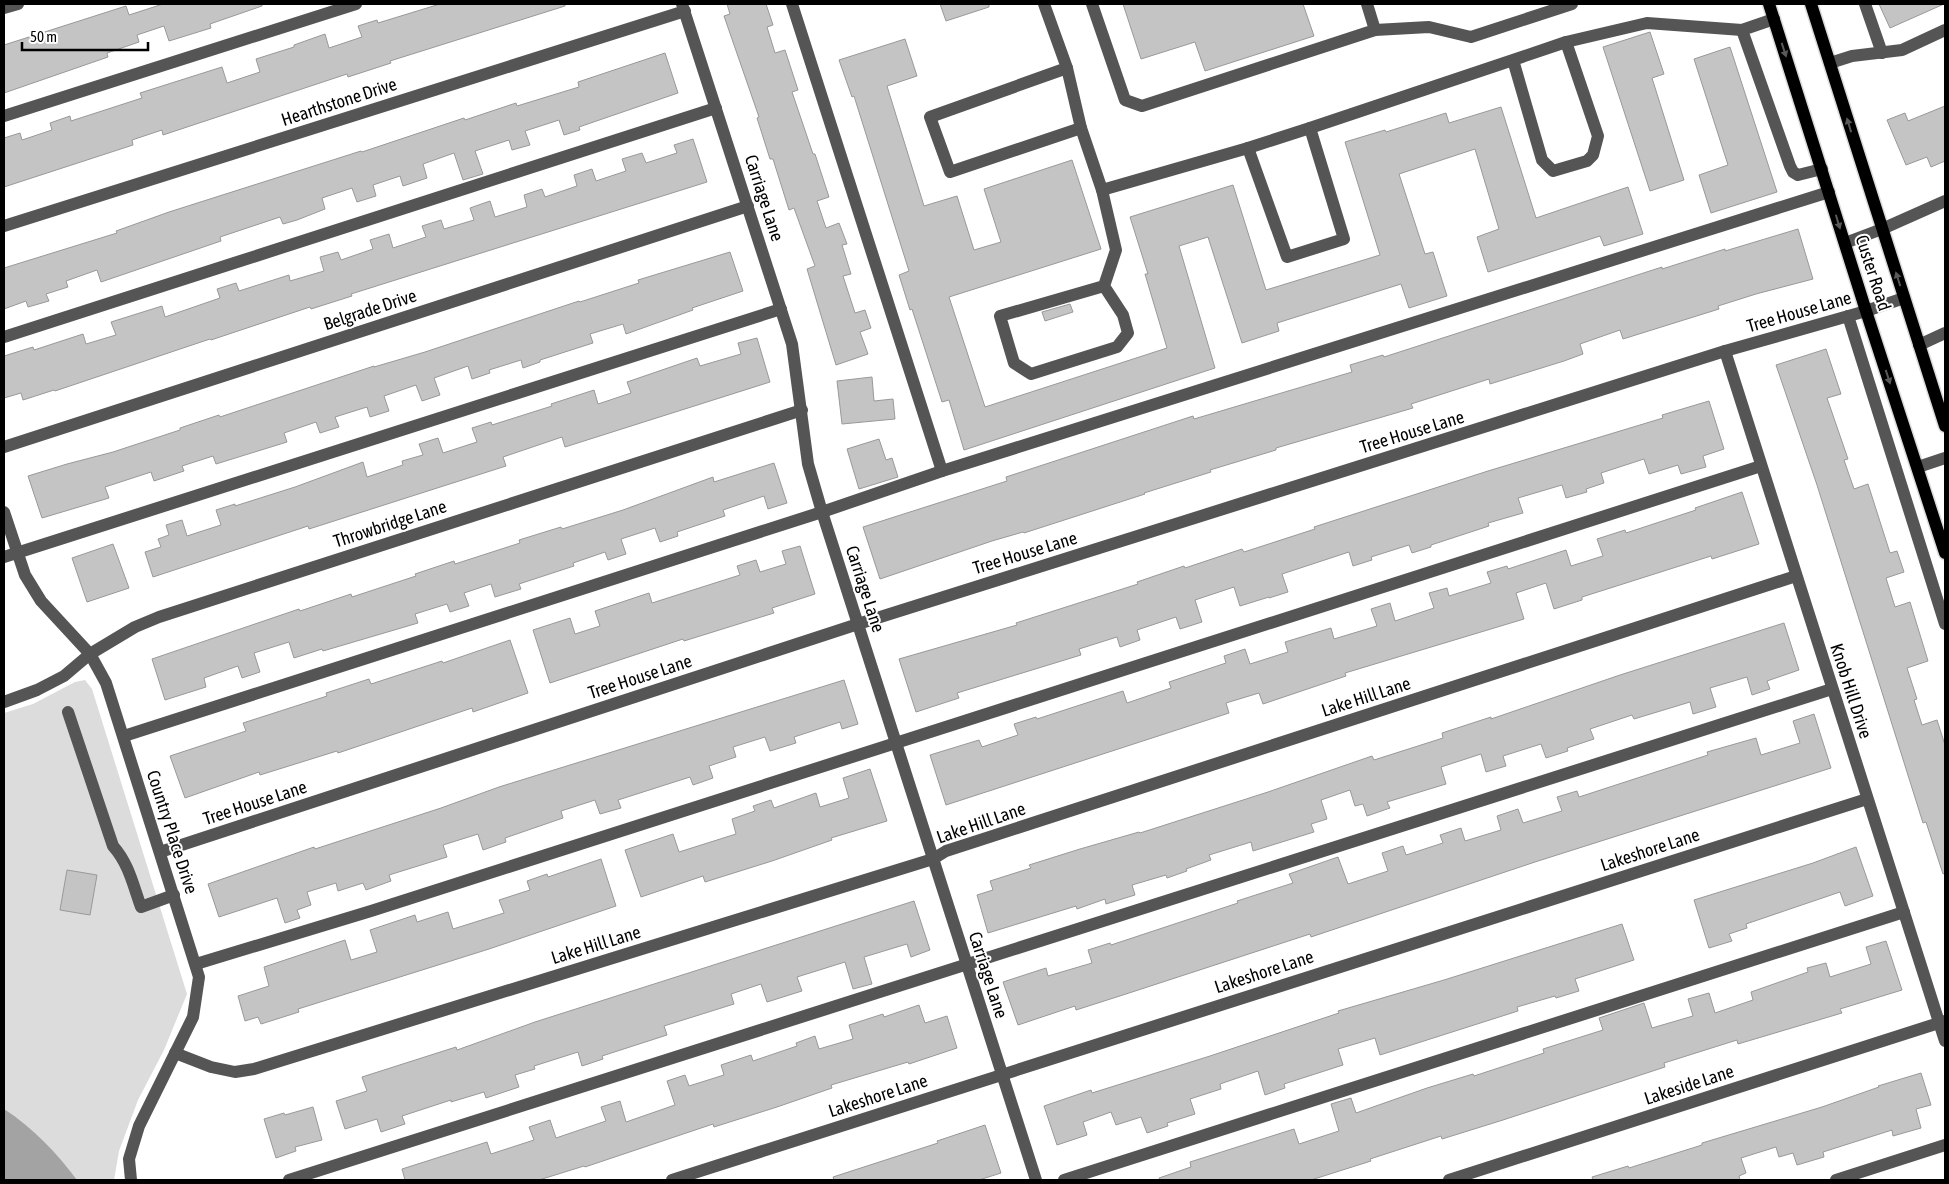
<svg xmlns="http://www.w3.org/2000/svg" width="1949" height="1184" viewBox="0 0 1949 1184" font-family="'Asap Condensed',sans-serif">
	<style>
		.green { fill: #dcdcdc }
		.water { fill: #a3a3a3 }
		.building { fill: #c4c4c4; stroke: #999 }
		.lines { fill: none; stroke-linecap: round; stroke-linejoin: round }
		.major-casing { stroke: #dbdbdb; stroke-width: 15 }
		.minor { stroke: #555; stroke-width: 12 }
		.major { stroke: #000; stroke-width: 12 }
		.oneway { fill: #595959 }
		.labels { text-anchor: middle; stroke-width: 4; stroke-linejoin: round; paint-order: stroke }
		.street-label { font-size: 18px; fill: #000; stroke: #fff }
	</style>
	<rect width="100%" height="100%" fill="#fff"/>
	<!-- green -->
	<path class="green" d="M85,680L92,689L187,994L164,1050L138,1100L119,1151L114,1180H4V713L33,704L75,682Z"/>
	<!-- water -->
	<path class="water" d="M4,1109C33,1128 56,1152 77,1180H4Z"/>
	<!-- building -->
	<g class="building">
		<path d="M163,4H262V6L210,24L211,28L169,41L164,26L137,35L139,42L107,53L108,57L4,93V45L126,6L129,15Z"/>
		<path d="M440,4H565V6L390,61L391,63L348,77L347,74L163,135L162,130L132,140L133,145L4,187V138L20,133L22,140L52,130L50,123L70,116L71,121L142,98L140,93L222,67L227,83L260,72L256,59L294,47V45L325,34L329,48L362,37L358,26L377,20L378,23Z"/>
		<path d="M727,4H766L773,25L767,27L775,53L785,50L798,90L792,92L813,154H815L829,197L817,201L826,228L839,223L847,244L842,245L851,274L843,276L855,313L865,310L871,328L860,332L868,354L836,365L807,269L815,266L794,208L789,210L773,159H770L757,118L759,117L724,16L730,14Z"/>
		<path d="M940,4H989V7L946,21Z"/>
		<path d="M1123,4H1303L1314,36L1205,71L1195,42L1141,59Z"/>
		<path d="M1879,4H1944L1890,28Z"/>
		<path d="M1650,32L1664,74L1652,78L1684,180L1650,191L1603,47Z"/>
		<path d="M905,39L917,76L887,86L924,206L957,196L974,250L1001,242L984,189L1072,160L1101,249L949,297L985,407L1167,348L1145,274H1148L1130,217L1233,185L1266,290L1380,255L1345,142L1385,130L1386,132L1446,113L1449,123L1501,107L1536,218L1628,187L1643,234L1604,246L1600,236L1488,272L1477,237L1499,229L1475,149L1399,174L1425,254L1433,252L1447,296L1409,308L1401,284L1277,323L1279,331L1242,343L1208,237L1179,246L1215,368L964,450L949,400L942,402L912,309L910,310L899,275L909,271L854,96L852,97L839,60Z"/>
		<path d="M1730,47L1777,192L1711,213L1699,175L1728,165L1694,59Z"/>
		<path d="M665,53L678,93L579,127L580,130L564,135L559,120L525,131L530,145L512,150L509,140L475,151L483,174L463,180L454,153L423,164L427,178L403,186L400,176L373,185L376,196L357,202L352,188L322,198L325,209L297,220L283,224L280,217L220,237L221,241L101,282L97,270L66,281L68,287L46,294L49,301L28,307L26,301L4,309V268L117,233L116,231L169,212L361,151L362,152L464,118L465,120L516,103L517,106L579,87L578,82Z"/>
		<path d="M1945,106V161L1931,167L1927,157L1906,165L1887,120L1905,113L1908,121Z"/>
		<path d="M693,139L707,182L351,294L352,296L311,309L310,307L211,340L210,339L55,391L54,390L23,400L21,393L4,398V356L33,347L34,350L83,334L86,344L116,335L111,322L162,306L165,317L220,298L217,289L236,283L239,291L289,275L290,281L324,271L320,257L338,252L341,260L373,249L370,240L389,234L393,248L426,237L422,226L441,220L444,229L474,220L470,208L490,201L495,217L527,207L524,195L542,189L545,197L577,186L574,175L592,169L596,181L626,171L622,159L642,153L646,163L677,153L674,145Z"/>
		<path d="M1798,229L1813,279L1756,294L1718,306L1719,309L1623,339L1620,330L1580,344L1583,354L1564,361L1490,384L1489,379L1411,404L1413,408L1276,448V450L1210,470L1211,472L1144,493L1145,494L1024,533L1023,532L992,541L880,579L863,527L1007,481L1006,477L1193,416L1194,419L1352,372L1350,365L1383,355L1384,357L1662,267V269L1725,249V251Z"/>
		<path d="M730,252L743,291L692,308L693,310L626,334L623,324L590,334L593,343L540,360V362L523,368L521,360L489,370L490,373L472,379L468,366L434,378L440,395L422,401L416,385L384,396L389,411L370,417L367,407L335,417L339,427L320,433L316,422L284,433L287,442L216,464L213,456L182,466L184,471L154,481L151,472L105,487L109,498L42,518L28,476L67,464L113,452L180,430V428L219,415L220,417L374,366V367L425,352L579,301L580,302L639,283L638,280Z"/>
		<path d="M1070,304L1073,312L1045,321L1042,312Z"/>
		<path d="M757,338L770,382L565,447L562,437L503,457L506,466L309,529L308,526L153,577L145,552L161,547L158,539L169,535L166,525L182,520L187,536L221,525L216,510L235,504V506L295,487L363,462L367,477L403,465L402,461L423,455L419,444L438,438L443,453L477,442L472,428L491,422L492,425L552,406L551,404L594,390L598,404L631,393L627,382L697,358L700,366L741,354L738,343Z"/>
		<path d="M1826,349L1841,394L1827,398L1848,459L1844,460L1854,489L1868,484L1890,553L1897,551L1904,572L1886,578L1895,607L1910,602L1928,661L1907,668L1917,699L1914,700L1922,725L1937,720L1945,745V873L1943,874L1926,822L1923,823L1817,485L1776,365Z"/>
		<path d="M872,377L874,401L893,399L895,419L842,424L837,381Z"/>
		<path d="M1709,401L1724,449L1703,456L1706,467L1681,474L1678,465L1649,474L1644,459L1601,473L1604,483L1586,489L1587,492L1566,498L1562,485L1518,498L1523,513L1488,523L1489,526L1431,545V547L1412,553L1409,545L1371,557L1372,560L1353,566L1349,552L1282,574L1288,592L1269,598V597L1240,606L1234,587L1195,600L1202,622L1180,629L1176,617L1137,630L1140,640L1120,647L1117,637L1079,649L1081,655L957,693L959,698L916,712L899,659L1017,625L1016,623L1138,584L1137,582L1184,566L1185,568L1242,549L1244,552L1315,529L1314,527L1488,471L1663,418L1662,415Z"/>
		<path d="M879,439L886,460L892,458L898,477L859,489L847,449Z"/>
		<path d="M774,463L787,503L768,509L764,496L723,510L725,516L677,532L678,536L660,542L655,528L621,539L626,554L608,560L605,552L573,563L574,566L519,584L521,589L495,597L491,584L464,593L469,606L450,612L447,604L415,614L418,623L323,651L322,649L294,658L289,642L254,653L260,672L242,678L238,666L204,678L206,687L165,700L152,659L299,609L300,611L351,594L352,597L416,576L415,574L454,561L455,564L520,543L519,540L561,527L562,529L623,510L713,477L714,482Z"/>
		<path d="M1742,492L1759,544L1712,559L1711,556L1582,597V600L1554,609L1546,583L1516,593L1524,619L1345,673L1346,676L1263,704L1259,693L1226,703L1229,713L946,805L930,755L979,740L982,747L1018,735L1014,724L1036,717L1037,719L1123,691L1127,703L1171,688L1169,682L1226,663L1224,656L1245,649L1250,664L1288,652L1285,642L1331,628L1334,639L1377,626L1371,609L1390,603L1395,621L1434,608L1429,593L1447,588L1449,596L1491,583L1487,572L1507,566L1508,569L1566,550L1571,566L1603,556L1597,539L1625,530L1626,533L1696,510L1695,508Z"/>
		<path d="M113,544L129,588L87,602L72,558Z"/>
		<path d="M800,546L815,594L772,608L774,613L684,641L683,639L550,683L533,630L570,618L575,634L600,626L595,611L649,593L652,603L740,575L737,566L756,560L760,572L786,564L782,551Z"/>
		<path d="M1784,623L1799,670L1767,681L1770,689L1752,695L1747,677L1710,688L1716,707L1693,714L1690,702L1634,719L1632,715L1590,729L1594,739L1567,748L1568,751L1546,758L1541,744L1503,756L1506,766L1486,772L1481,754L1441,767L1446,784L1387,802L1390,808L1367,816L1363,804L1355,806L1350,790L1321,800L1327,819L1311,824L1314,832L1253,851L1251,842L1209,855L1211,860L1186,869L1187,871L1167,878L1166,875L1132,885L1135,895L1106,904L1105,899L1077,909L1076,906L988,933L977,895L993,890L990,881L1031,868L1029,865L1080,849L1139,832L1140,833L1268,792L1372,756L1374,760L1443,738L1442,733L1491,717V719L1620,675Z"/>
		<path d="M510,640L528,693L473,712L472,708L338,753L337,751L260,775L259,772L185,798L170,756L246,731L243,723L327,696L326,693L369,679L371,684L442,661L443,663Z"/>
		<path d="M844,680L858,724L842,729L840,722L794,737L796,743L770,751L765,737L733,747L736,757L709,766L713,778L693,785L690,777L618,800L621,808L600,814L595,800L561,811L563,818L505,838L506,842L483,850L478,834L443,845L447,857L389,875L391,881L366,890L363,883L338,891L336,883L307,892L311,905L297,910L300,918L285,923L277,898L219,917L208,884L314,847L315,849L441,808L499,787Z"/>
		<path d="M1814,714L1831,768L1535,862L1311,937L1310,934L1126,994L1076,1010L1075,1006L1018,1025L1003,982L1046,968L1048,976L1092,963L1088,950L1110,943L1111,945L1238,903L1237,901L1293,883L1289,874L1338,857L1348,884L1388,871L1382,853L1403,846L1406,855L1443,843L1440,835L1461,828L1465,841L1501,830L1497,816L1518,809L1523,823L1562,811L1557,797L1577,791L1579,797L1708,755L1707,752L1756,738L1761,755L1800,743L1793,721Z"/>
		<path d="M870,769L887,821L831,838L832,840L772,861L705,882L703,876L641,897L625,850L673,834L679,852L736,834L732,819L755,811L753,806L771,800L774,808L816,793L820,807L849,798L843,778Z"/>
		<path d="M1856,847L1873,896L1845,906L1840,892L1746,924L1747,928L1729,934L1732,941L1709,948L1694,900L1813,863Z"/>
		<path d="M601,859L616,906L489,949L298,1009L299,1012L261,1024L258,1017L245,1021L238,996L269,986L264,967L345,940L351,960L377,952L370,930L415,915L417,922L448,912L453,929L504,913L499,900L530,890L527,881L547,874L548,877Z"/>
		<path d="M67,870L97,875L90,915L60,910Z"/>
		<path d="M914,901L930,950L911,957L907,944L864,957L872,984L853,989L845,962L797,977L802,991L767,1002L761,984L731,994L734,1004L664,1026L667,1035L602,1056L603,1059L582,1066L578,1052L534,1066L535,1069L515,1075L519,1087L486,1098L484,1092L451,1102V1100L402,1116L405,1124L381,1132L377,1119L345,1129L336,1101L367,1091L362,1077L456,1047L457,1050L535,1022Z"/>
		<path d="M1622,924L1634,960L1575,979L1579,991L1556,998L1555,996L1517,1007L1518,1011L1380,1055L1375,1038L1338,1049L1343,1065L1284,1084L1285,1088L1265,1095L1258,1071L1220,1084L1221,1089L1190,1099L1195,1114L1167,1123L1168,1126L1147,1133L1141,1117L1116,1125L1111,1112L1083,1122L1087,1135L1057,1145L1044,1106L1091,1090L1092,1093L1210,1056L1339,1013L1338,1011L1444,980Z"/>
		<path d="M1886,941L1902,990L1840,1009L1842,1013L1738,1044L1737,1040L1664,1063L1665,1067L1503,1120L1442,1139L1441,1136L1370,1159L1371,1161L1311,1180H1160L1159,1178L1191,1167L1190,1162L1294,1129L1299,1144L1339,1131L1331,1104L1351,1098L1356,1113L1427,1088L1473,1074L1474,1076L1544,1053L1543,1049L1603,1030L1599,1018L1644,1003L1652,1028L1693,1016L1688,999L1709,993L1715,1013L1753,1000L1751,992L1808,972L1807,968L1826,963L1830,977L1871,964L1866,947Z"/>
		<path d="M919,1005L925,1023L947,1016L957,1048L909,1064L908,1062L831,1085L832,1088L777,1107L714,1127L713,1124L585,1167L584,1166L539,1180H405L402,1169L487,1142L491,1154L534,1140L529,1127L550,1120L556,1138L606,1121L601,1107L620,1101L626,1122L675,1105L667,1081L685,1075L689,1086L724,1075L721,1065L751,1055L753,1061L797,1046L796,1043L815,1036L819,1049L853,1039L849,1025L883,1014L884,1017Z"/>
		<path d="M1921,1073L1931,1105L1916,1109L1921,1128L1893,1136L1892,1130L1823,1152L1824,1157L1797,1165L1793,1153L1779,1157L1776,1147L1741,1158L1746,1173L1739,1176L1740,1180H1593L1592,1177L1628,1166L1629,1168L1702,1145V1143L1822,1107L1879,1087L1878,1086Z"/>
		<path d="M313,1107L322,1140L295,1147L296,1151L276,1158L264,1119L284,1113L285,1115Z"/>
		<path d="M985,1125L1001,1173L979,1180H834L833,1177L938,1143L937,1141Z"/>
	</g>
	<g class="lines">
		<defs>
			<g id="major">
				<path d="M1769,4L1866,311L1945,553"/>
				<path d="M1811,4L1945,426"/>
			</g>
		</defs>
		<!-- major casing -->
		<use href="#major" class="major-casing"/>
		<!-- minor -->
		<g class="minor">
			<path d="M682,4L792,344L808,464L822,512L1036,1180"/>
			<path d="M792,4L942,471"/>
			<path d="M1044,4L1067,68L930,117L950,172L1081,128L1102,190"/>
			<path d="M1092,4L1125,100L1142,106L1375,30L1367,4"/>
			<path d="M1865,4L1882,53"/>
			<path d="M4,8L18,4"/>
			<path d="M1774,19L1742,30L1790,166L1793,172L1798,175L1822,169"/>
			<path d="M1375,30L1429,27L1471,37L1572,4"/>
			<path d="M1566,42L1647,23L1742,30"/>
			<path d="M1830,63L1852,56L1902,50L1945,30"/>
			<path d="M1067,68L1081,128"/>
			<path d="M4,116L356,4"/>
			<path d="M1248,148L1310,128"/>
			<path d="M4,226L685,11"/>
			<path d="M1845,243L1882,229L1945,201"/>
			<path d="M1104,286L1123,315L1128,333L1117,347L1031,374L1014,363L1000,316L1104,286L1116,250L1102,190L1248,148L1287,257L1344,239L1310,128L1513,60L1542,160L1553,171L1587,161L1593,155L1598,136L1566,42L1513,60"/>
			<path d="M1848,316L1945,624"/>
			<path d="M4,337L716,108"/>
			<path d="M1919,345L1945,333"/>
			<path d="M1725,351L1945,1041"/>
			<path d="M4,447L748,206"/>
			<path d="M1918,467L1945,458"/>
			<path d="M4,512L25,575L41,601L90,654L106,683L199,977L193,1017L139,1126L129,1159L131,1180"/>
			<path d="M4,557L781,309"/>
			<path d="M4,702L37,690L64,676L90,654L135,627L159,617L802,410"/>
			<path d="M68,712L113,846C129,864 133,885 141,907L174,895"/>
			<path d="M124,736L822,512L942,471L1829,192"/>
			<path d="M160,852L858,624L1725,351L1866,311L1904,298"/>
			<path d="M196,964L371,911L1761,466"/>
			<path d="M175,1053L211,1067L235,1072L254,1069L933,859L946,851L1796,576"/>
			<path d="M289,1180L1832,689"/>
			<path d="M672,1180L1867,799"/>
			<path d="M1064,1180L1904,912"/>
			<path d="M1449,1180L1945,1021"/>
			<path d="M1836,1180L1945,1145"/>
		</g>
		<!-- major -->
		<use href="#major" class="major"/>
	</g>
	<!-- one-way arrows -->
	<defs><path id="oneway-solid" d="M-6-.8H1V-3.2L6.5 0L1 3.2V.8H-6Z" transform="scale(1.25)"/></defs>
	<g class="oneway">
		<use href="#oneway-solid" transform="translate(1784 50) rotate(72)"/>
		<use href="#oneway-solid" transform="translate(1849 125) rotate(-107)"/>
		<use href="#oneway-solid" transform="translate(1838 222) rotate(73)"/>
		<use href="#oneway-solid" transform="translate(1898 279) rotate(-108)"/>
		<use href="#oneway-solid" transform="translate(1888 377) rotate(72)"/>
	</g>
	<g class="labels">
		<!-- street labels -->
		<g class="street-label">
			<text transform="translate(339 102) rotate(-18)" y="6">Hearthstone Drive</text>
			<text transform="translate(764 198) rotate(72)" y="6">Carriage Lane</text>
			<text transform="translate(1873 273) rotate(72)" y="6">Custer Road</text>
			<text transform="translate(370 310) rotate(-18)" y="6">Belgrade Drive</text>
			<text transform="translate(1799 312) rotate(-16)" y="6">Tree House Lane</text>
			<text transform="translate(1412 432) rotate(-17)" y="6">Tree House Lane</text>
			<text transform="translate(390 524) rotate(-18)" y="6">Throwbridge Lane</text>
			<text transform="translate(1025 553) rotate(-17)" y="6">Tree House Lane</text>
			<text transform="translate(865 589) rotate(72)" y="6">Carriage Lane</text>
			<text transform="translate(640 677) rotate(-18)" y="6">Tree House Lane</text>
			<text transform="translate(1851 691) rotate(72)" y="6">Knob Hill Drive</text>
			<text transform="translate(1366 697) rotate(-18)" y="6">Lake Hill Lane</text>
			<text transform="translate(255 803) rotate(-18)" y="6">Tree House Lane</text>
			<text transform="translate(981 823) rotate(-19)" y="6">Lake Hill Lane</text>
			<text transform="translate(172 832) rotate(72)" y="6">Country Place Drive</text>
			<text transform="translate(1650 850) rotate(-18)" y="6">Lakeshore Lane</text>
			<text transform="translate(596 945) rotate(-17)" y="6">Lake Hill Lane</text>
			<text transform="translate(1264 972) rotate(-18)" y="6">Lakeshore Lane</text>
			<text transform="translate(988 975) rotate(72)" y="6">Carriage Lane</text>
			<text transform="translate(1689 1085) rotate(-18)" y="6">Lakeside Lane</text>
			<text transform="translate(878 1096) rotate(-18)" y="6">Lakeshore Lane</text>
		</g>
	</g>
	<!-- border -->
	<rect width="1949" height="1184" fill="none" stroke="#000000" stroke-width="10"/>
	<!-- scale -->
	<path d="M22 42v8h126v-8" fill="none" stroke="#000000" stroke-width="2.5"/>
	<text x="30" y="42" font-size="15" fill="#000000" stroke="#ffffff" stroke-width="4" paint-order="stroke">50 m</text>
</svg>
